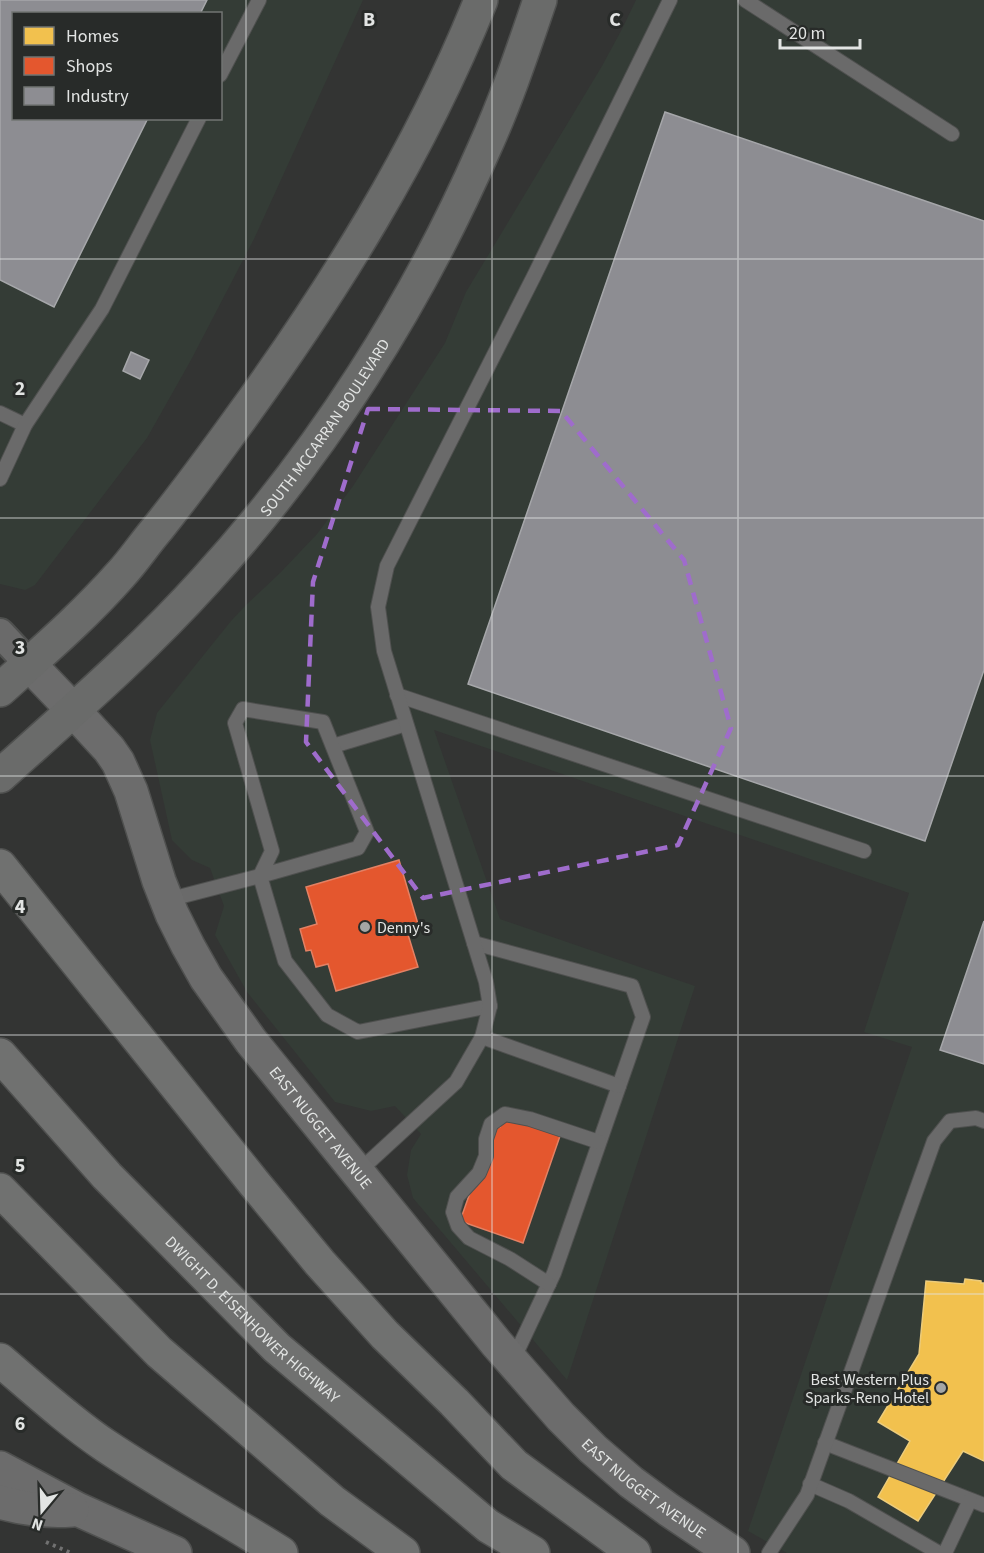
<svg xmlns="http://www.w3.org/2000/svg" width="984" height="1553" viewBox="0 0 984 1553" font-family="'Source Sans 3',sans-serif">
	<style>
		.built { fill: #343c36; fill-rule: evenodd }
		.homes { fill: #f2c14e; stroke: #edcc7b; stroke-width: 1.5 }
		.shops { fill: #e4572e; stroke: #e38164; stroke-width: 1.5 }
		.industry { fill: #8d8d92; stroke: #a6a7aa; stroke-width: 1.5 }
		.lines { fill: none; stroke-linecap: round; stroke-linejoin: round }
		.lane-casing { stroke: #4f504f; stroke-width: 16 }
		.street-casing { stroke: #4f504f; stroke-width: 32 }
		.secondary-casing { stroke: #4f504f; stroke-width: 36 }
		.primary-casing { stroke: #4f504f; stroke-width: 36 }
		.highway-casing { stroke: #4f504f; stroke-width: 36 }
		.path { stroke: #717171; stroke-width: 4; stroke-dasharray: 3 4.5; stroke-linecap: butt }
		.lane { stroke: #6a6a6a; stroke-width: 14 }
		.street { stroke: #6a6a6a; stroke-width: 28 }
		.secondary { stroke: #6c6c6c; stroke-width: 33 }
		.primary { stroke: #6a6b6a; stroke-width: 33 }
		.highway { stroke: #707170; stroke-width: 33 }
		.marked { fill: none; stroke: #9f6ccc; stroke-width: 4.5; stroke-dasharray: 12 8; stroke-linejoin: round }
		.grid { fill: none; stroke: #e2e4e3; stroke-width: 1.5; stroke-opacity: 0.55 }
		.poi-dot { fill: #a5a6a5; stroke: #282b29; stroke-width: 2 }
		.labels { text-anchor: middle; stroke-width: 6; stroke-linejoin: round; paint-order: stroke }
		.street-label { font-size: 16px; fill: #e2e4e3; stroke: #282b29 }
		.poi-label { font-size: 16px; fill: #e2e4e3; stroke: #282b29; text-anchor: start }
		.grid-label { font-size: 20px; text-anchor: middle; font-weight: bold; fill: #e2e4e3; stroke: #282b29; stroke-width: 6; stroke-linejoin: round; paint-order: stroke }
	</style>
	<rect width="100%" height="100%" fill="#333433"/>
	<!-- built -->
	<g class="built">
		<path d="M0,0H363L254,239L191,360L147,438L35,585L25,590L0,584ZM14,14H220V118H14Z"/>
		<path d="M636,0H984V1553H787L748,1531L912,1047L864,1032L909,893L434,730L500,919L695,986L567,1380L413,1198L407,1175L411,1150L421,1134L395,1106L371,1111L335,1102L247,992L215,935L224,906L210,868L192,860L172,840L150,740L157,713L231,621L246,605L281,572L317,534L353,486L445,343L466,292L602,66L622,29Z"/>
	</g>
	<!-- homes -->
	<path class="homes" d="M965,1279L981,1281V1283H984V1461L963,1451L918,1521L878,1497L910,1441L878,1422L919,1354L926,1281L964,1284Z"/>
	<!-- shops -->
	<g class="shops">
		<path d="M399,860L418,924L406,928L418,967L336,991L328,964L316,967L311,950L306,951L300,929L317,924L306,887Z"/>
		<path d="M503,1116L560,1136L523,1243L460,1221L494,1125L500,1127Z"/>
	</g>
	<!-- industry -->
	<g class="industry">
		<path d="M0,0H207L200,14H14V118H148L54,307L0,280Z"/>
		<path d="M665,112L984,221V670L925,841L468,684Z"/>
		<path d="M131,352L149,360L140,379L123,371Z"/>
		<path d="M984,921V1064L940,1050Z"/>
	</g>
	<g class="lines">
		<defs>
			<g id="lane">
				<path d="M745,0L952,134"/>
				<path d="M220,75L259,0"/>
				<path d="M0,413L25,425"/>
				<path d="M0,479L25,425L102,309L199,118"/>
				<path d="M397,695L864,851"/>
				<path d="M333,746L406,724"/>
				<path d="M167,900L260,876L358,848L367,832L323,722L243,709L235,723L272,851L260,876L285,961L327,1015L358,1032L490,1006"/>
				<path d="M474,943L632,986L643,1017L554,1273L513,1360"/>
				<path d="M482,1037L619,1086"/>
				<path d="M358,1172L456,1082L482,1037L490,1006L486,982L384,651L378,607L387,566L534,276L670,0"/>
				<path d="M549,1284L510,1259L469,1238L458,1226L453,1212L457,1197L479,1173L486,1156V1139L491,1124L505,1114L530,1119L599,1142"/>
				<path d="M825,1443L984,1505"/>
				<path d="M810,1484L849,1501L939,1553"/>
				<path d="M769,1553L807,1495L934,1141L950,1121L976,1118L984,1121"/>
				<path d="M945,1553L970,1500"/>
			</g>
			<path id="street" d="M0,633L29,664"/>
			<g id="secondary">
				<path id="s1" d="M29,664L73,710L109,749L118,762L131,791L159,881L172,914L188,946L206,978L251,1041L497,1344L561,1417L593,1449L631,1482L669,1510L733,1553"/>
				<path d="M0,1468L77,1509L175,1553"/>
				<path d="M0,1502C24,1509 47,1512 72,1510"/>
			</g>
			<g id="primary">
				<path d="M0,690C41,653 84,616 121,574C134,560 145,543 158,528C185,494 211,459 237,423C333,291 420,152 481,0"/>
				<path id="s2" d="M0,776C70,713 142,651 206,580C321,454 416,305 484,149C506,101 523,50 540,0"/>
			</g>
			<g id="highway">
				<path d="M0,866L254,1183L320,1263L385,1335L454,1402L514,1465L634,1553"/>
				<path id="s3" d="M0,1055L107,1176L277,1348L488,1526L533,1553"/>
				<path d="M0,1190L159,1352L332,1501L403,1553"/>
				<path d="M0,1360C34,1389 69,1421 106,1446C163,1484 223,1517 281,1553"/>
			</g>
		</defs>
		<!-- lane casing -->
		<use href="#lane" class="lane-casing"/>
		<!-- street casing -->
		<use href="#street" class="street-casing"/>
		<!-- secondary casing -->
		<use href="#secondary" class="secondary-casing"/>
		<!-- primary casing -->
		<use href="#primary" class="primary-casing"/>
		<!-- highway casing -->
		<use href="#highway" class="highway-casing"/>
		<!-- path -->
		<path class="path" d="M46,1542L71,1553"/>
		<!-- lane -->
		<use href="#lane" class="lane"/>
		<!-- street -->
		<use href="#street" class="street"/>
		<!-- secondary -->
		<use href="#secondary" class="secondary"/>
		<!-- primary -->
		<use href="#primary" class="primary"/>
		<!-- highway -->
		<use href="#highway" class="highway"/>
	</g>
	<!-- marked area -->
	<path class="marked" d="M368,409L561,411L684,560L731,728L678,845L423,898L306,742L313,582Z"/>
	<!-- grid -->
	<path class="grid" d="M246,0V1553M492,0V1553M738,0V1553M0,259H984M0,518H984M0,776H984M0,1035H984M0,1294H984"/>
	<!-- markers -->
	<g class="poi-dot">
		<circle cx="365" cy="927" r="6"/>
		<circle cx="941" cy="1388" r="6"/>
	</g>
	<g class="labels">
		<!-- street labels -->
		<g class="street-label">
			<text dy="6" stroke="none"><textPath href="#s2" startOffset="478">SOUTH MCCARRAN BOULEVARD</textPath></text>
			<text dy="6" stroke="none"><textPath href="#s1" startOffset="555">EAST NUGGET AVENUE</textPath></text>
			<text dy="6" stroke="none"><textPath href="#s3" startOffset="366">DWIGHT D. EISENHOWER HIGHWAY</textPath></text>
			<text dy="6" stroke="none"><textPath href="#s1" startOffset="1041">EAST NUGGET AVENUE</textPath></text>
		</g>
		<!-- poi labels -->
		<g class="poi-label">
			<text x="377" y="933">Denny's</text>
			<text x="929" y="1385" text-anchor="end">Best Western Plus<tspan x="929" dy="18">Sparks-Reno Hotel</tspan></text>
		</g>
	</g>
	<g class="grid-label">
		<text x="369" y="26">B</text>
		<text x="615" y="26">C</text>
		<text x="20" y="395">2</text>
		<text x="20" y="654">3</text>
		<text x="20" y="913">4</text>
		<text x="20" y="1172">5</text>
		<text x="20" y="1430">6</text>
	</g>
	<!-- legend -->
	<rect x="12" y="12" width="210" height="108" fill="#282b29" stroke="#727573" stroke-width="1.5"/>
	<rect x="24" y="27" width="30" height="18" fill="#f2c14e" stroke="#727573" stroke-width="1.5"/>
	<text x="66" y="42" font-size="18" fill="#e2e4e3">Homes</text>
	<rect x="24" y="57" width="30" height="18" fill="#e4572e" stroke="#727573" stroke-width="1.5"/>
	<text x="66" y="72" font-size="18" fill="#e2e4e3">Shops</text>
	<rect x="24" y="87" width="30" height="18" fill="#8d8d92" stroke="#727573" stroke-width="1.5"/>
	<text x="66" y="102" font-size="18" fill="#e2e4e3">Industry</text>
	<!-- north arrow -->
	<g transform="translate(42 1511) rotate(199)" stroke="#282b29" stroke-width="4.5" paint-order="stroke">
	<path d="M0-4.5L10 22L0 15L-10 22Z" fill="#e2e4e3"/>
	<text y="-9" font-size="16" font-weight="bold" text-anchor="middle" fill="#e2e4e3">N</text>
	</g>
	<!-- scale -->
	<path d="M780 39v9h80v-9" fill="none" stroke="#e2e4e3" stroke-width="3"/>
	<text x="789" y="39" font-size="18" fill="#e2e4e3" stroke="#282b29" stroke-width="4.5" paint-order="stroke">20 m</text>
</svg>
